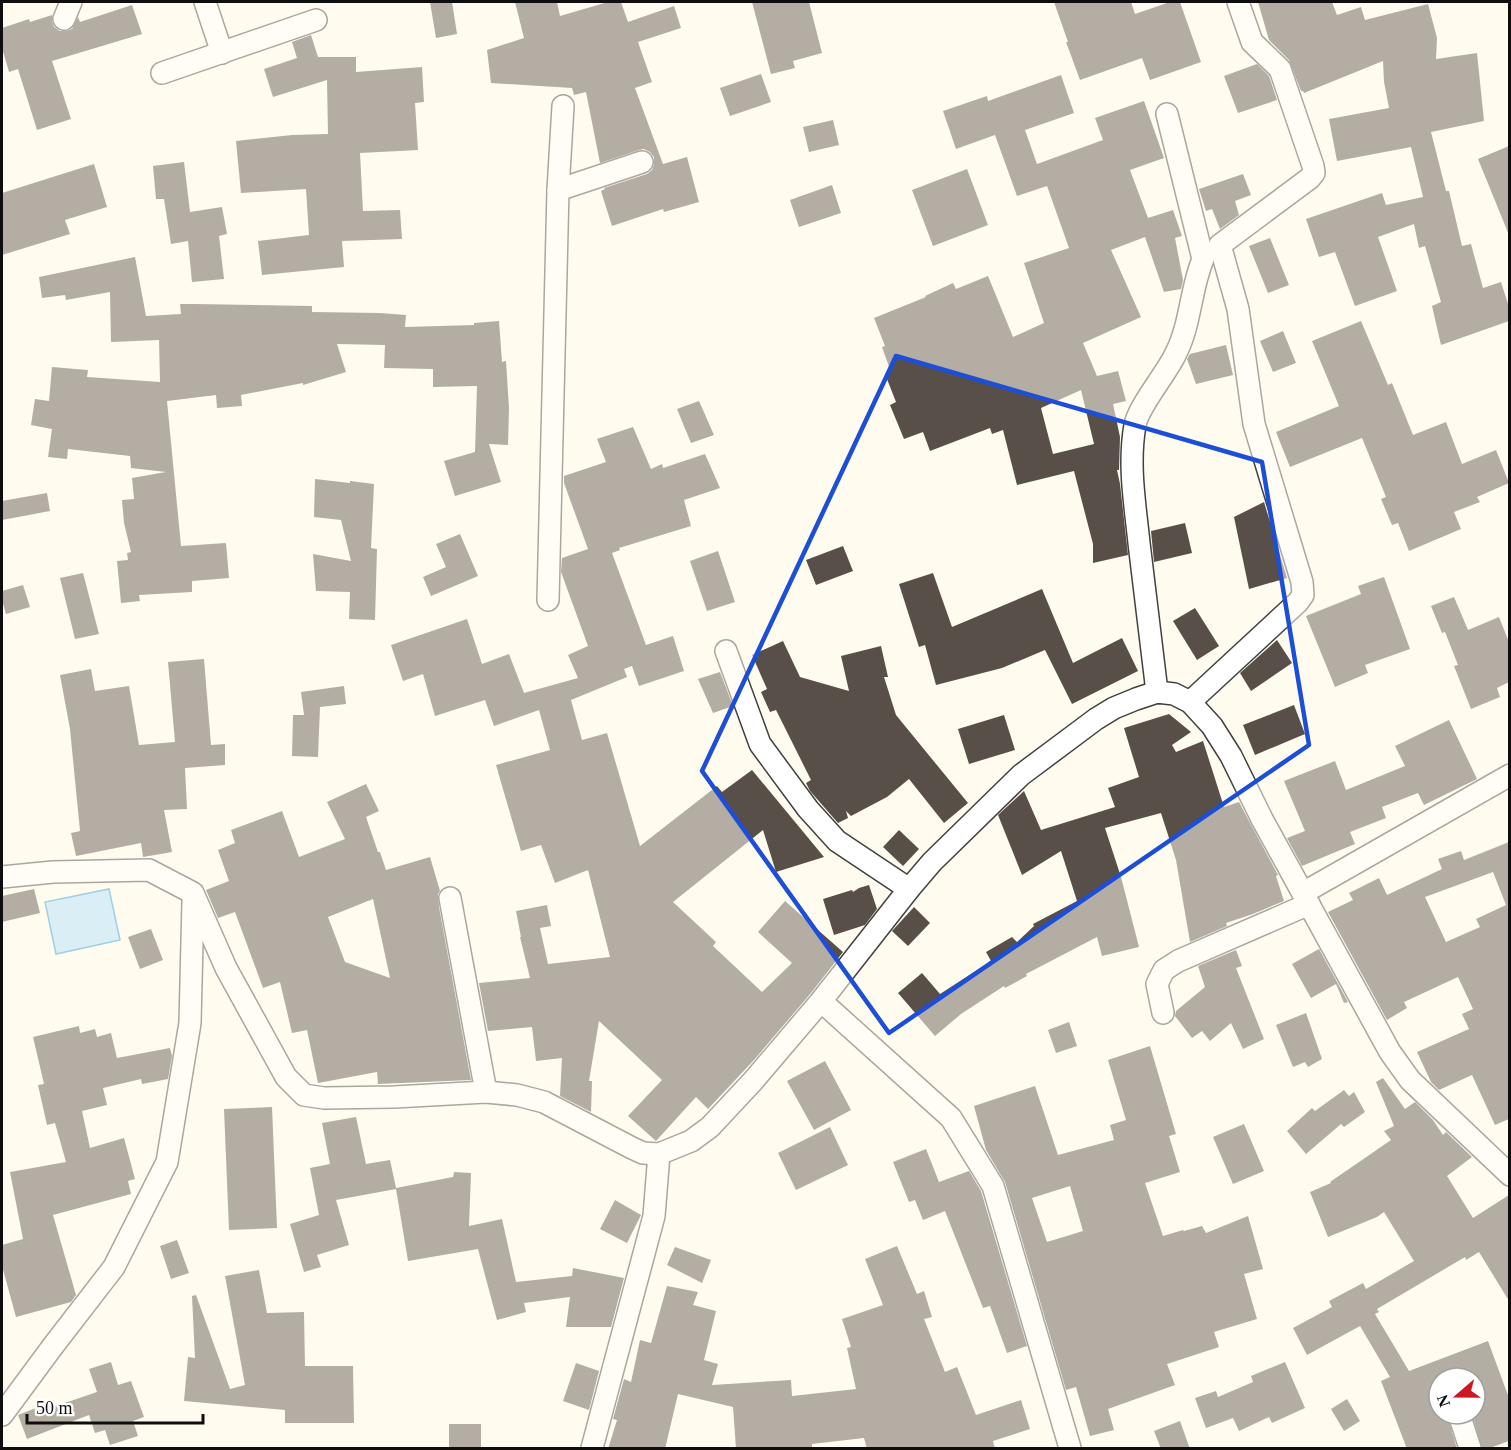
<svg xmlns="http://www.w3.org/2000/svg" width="1511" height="1450" viewBox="0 0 1511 1450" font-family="'Times New Roman',serif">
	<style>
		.water { fill: #aee0fc; stroke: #2e97db; stroke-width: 1.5 }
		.building { fill: #584f49; fill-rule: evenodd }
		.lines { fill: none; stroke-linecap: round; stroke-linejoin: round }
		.minor-casing { stroke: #414141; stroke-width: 24 }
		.minor { stroke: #fff; stroke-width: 21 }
		.marked { fill: none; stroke: #1d4ed8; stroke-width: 4.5; stroke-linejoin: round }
	</style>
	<rect width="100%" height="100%" fill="#fffcef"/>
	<!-- water -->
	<path class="water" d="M109,889L120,940L56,954L45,902Z"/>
	<!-- building -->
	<g class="building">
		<path d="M430,2H452L457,34L436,38Z"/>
		<path d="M515,2H557L560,16L608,2H621L628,22L674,6L681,28L638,42L652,82L635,88L663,164L687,157L699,202L664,212L663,209L612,226L601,191L605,189L604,188L647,174L652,170L654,165V157L650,152L644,149L639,150L600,163L586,92L574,95L572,88L491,83L487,50L524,38Z"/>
		<path d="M752,2H809L822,53L793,61L795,68L771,74Z"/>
		<path d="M1054,2H1131L1135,14L1170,2H1180L1201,62L1150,80L1142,58L1080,80L1066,42H1068Z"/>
		<path d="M1258,2H1332L1337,15L1361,7L1365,20L1428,4L1437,38L1436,59L1477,53L1484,121L1431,132L1446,191H1449L1462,246L1471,244L1483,288L1501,282L1509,307V321L1441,345L1432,306L1441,302L1425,246L1419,248L1414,224L1378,237L1397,291L1355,306L1335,252L1319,257L1306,219L1382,193L1386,205L1423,197L1411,147L1337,161L1329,119L1389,108L1384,82L1383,61L1304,93L1303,91H1301L1289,60L1269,40Z"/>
		<path d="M132,5L142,34L52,61L71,119L37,130L18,69L9,72L2,48V28L29,19L30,22L52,15V21L54,27L60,31H66L72,29L78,17L80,22Z"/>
		<path d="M311,35L318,57H356V72L422,67L424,102L415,103L418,150L360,153L363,211L400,210L402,239L342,241L344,267L262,275L258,241L309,235L306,189L241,193L236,141L292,135L328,134L327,80L273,97L264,69L297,58L292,42Z"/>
		<path d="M1257,64L1269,76L1277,100L1238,113L1224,76Z"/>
		<path d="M761,74L771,102L730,116L720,88Z"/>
		<path d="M1061,75L1074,113L1025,130L1037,164L1103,140L1095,118L1144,101L1164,158L1130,170L1148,218L1173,210L1182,236L1175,238L1183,280L1181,289L1164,292L1145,237L1111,250L1141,317L1083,343L1097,376L1118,371L1126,401L1113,404L1120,437L1119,470H1117L1120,484L1128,555L1093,563V544L1074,471L1017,485L1003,430L992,434L990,428L930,451L923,432L904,439L890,405L896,402L885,374L891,372L882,347L885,346L874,318L926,297L925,296L953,283L956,289L988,276L1013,337L1044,323L1024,263L1069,248L1047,186L1017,196L995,135L956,149L943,111L987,96L988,101ZM1081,390L1094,444L1053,454L1041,408Z"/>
		<path d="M833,120L839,145L809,152L803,127Z"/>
		<path d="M1509,146V235L1478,159Z"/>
		<path d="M184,162L190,212L222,207L227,234L219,236L224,279L192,282L188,241L171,244L164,199H156L153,166Z"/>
		<path d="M94,164L107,207L65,220L70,234L2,255V193Z"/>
		<path d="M967,169L988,225L933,246L912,190Z"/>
		<path d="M1243,174L1251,195L1235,201L1239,215L1220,229L1212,209L1206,211L1199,189Z"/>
		<path d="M832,185L841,213L799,227L790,200Z"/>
		<path d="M1270,238L1289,285L1268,293L1249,246Z"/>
		<path d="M135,257L146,316L181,314L180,304H194L312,306V312L380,313L406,315L405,327L474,325V323L499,321L502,362L506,361L509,408L508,445L489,444L501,482L455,496L444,461L475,452L477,386L433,387V369L384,368L385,345L337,344L346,372L303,385V383L241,395L242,406L217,408L216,395L167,401L181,546L226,543L229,578L192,581V592L139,595L140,601L121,603L117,561L128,560L127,553L131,552L124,523L122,500L134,499L132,478L166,472L131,468L130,456L68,449L67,459L48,457L52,429L31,425L35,399L49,401L52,367L88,370L87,377L160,382L159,340L111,342L110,292L66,300L65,295L42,298L39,277Z"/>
		<path d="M1361,321L1388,385L1392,383L1413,435L1446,422L1462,464L1496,450L1509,483L1477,497L1480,502L1454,512L1461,529L1409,551L1398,523L1392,525L1381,499L1386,497L1362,438L1290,467L1276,432L1339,406L1312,341Z"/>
		<path d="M1283,331L1296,363L1273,372L1260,341Z"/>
		<path d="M1226,345L1233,375L1196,384L1187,359L1190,354Z"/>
		<path d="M699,401L714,435L691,443L677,409Z"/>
		<path d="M633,427L651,469L662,464L663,468L705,454L720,488L684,500L691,526L619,548L620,550L612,553L646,645L673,636L684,671L639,686L632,666L624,669L627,677L571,700L582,740L607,733L640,846L717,786L722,792L752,770L824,857L776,872L763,830L673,902L716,942L713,946L762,992L792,963L758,932L785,901L843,952L811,993L754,1060L708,1109L696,1097L656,1141L628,1116L662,1080L599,1021L589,1081H592L591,1112L560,1096L562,1058L536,1061L532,1027L488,1031L479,983L530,978L520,937H521L516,911L547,905L551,926L540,928L548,964L610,957L588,870L555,883L541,845L521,851L496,765L550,750L539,710L494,726L485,700L435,716L423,674L403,681L391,645L467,619L482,664L509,654L524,693L578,678L568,655L588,646L561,572L562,558L588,549L564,483V476L606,462L597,439Z"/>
		<path d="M315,479L350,483V481L374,484L371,548L377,549L375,620L349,619L350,592L316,591L313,554L351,561L341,520L314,517Z"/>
		<path d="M47,493L50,511L2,520V501Z"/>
		<path d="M1264,502L1287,578L1249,589L1234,517Z"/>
		<path d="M1185,523L1192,553L1154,562L1151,531Z"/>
		<path d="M460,534L478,576L431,596L423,577L446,567L436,544Z"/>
		<path d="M843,546L853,571L816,585L806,560Z"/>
		<path d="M718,551L735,602L707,611L690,561Z"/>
		<path d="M83,573L99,634L75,639L60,578Z"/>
		<path d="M933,573L952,627L1042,589L1073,663L1122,638L1138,671L1072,704L1045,650L1002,668L936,685L925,645L919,647L899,584Z"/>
		<path d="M1384,577L1410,649L1365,665L1368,673L1335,687L1306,616L1361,594L1358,586Z"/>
		<path d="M23,585L30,607L6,614L2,600V591Z"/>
		<path d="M1454,597L1468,630L1499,617L1509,642V682L1497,688L1500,697L1471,709L1454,666L1458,665L1445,632L1442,633L1431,606Z"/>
		<path d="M1195,608L1219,646L1197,660L1173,621Z"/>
		<path d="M1277,640L1292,663L1251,691L1240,673Z"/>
		<path d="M783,641L800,677L849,691L841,656L881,646L888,677H884L896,715L968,803L944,823L909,779L887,797L851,816L846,811L848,818L838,823L810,791L806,783L811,780L776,710L770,712L761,692L767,689L752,655Z"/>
		<path d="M204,659L211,745L225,744V765L185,768L187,809L164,810L172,852L143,857L141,843L76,856L71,833L80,831L70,729L60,675L91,669L95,691L129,686L139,745L175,742L168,662Z"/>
		<path d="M720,672L733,706L713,713L698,679Z"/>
		<path d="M344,686L346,704L320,707L318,757L292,756L293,715H304L301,692Z"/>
		<path d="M1294,705L1305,734L1255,755L1243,725Z"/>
		<path d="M1169,714L1191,732L1172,745L1176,752L1203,741L1224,807L1239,802L1278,875L1276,876L1284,901L1253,914L1226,923L1227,926L1190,942L1176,860L1161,813L1105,828L1121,877L1139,947L1102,956L1097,937L1026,974L1027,976L1005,988L1004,986L961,1014L935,1036L898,993L922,973L940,994L991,961L986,952L1012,937L1017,942L1034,926L1033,924L1077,901L1061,851L1022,875L998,815L1024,791L1041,830L1115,807L1108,788L1139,777L1124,728Z"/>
		<path d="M1004,715L1015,750L969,764L958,729Z"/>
		<path d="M1449,720L1477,779L1424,805L1418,793L1382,807L1386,818L1350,832L1355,844L1302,866L1287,838L1305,831L1284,781L1335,761L1346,790L1405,766L1395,746Z"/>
		<path d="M366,784L379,811L366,817L378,852H380L386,870L430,857L440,891L438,894L439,907L471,1080L378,1084L377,1072L318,1083L307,1030L292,1033L280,982L263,988L235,912L218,918L206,890L229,881L218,850L235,843L231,830L282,811L299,857L345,839L327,802ZM373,899L390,978L345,962L328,917Z"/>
		<path d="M899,830L919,849L903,866L883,847Z"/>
		<path d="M1509,842V1119L1495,1125L1472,1075L1439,1090L1431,1082L1417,1052L1469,1029L1462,1014L1473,1009L1458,977L1404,1002L1407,1008L1387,1020L1328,912L1353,900L1349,893L1379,878L1387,895L1442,869L1438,859L1461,851L1464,860ZM1493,872L1506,905L1476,919L1480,927L1446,942L1425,897Z"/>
		<path d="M869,885L877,909L865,925L834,935L823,899L852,890L853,892L859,888Z"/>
		<path d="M34,889L40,913L2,922V896Z"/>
		<path d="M914,907L930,923L908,946L892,931Z"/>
		<path d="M151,929L163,960L140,969L128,937Z"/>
		<path d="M1319,949L1348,1002L1344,1003L1336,984L1311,998L1292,964Z"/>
		<path d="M1236,950L1242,966L1236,968L1264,1039L1243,1049L1231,1023L1210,1041L1202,1031L1192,1038L1175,1016L1176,1011L1205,987L1198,966Z"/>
		<path d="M1306,1013L1322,1059L1308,1067L1305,1062L1293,1067L1276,1025Z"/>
		<path d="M1069,1022L1077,1046L1056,1053L1048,1030Z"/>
		<path d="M79,1026L80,1033L95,1029L97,1037L111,1033L117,1058L170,1048L172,1056L168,1079L142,1084L141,1079L103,1088L107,1105L82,1111L90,1148L124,1138L135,1179L128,1181L131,1194L53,1215L76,1295L71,1302L16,1317L2,1266V1245L23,1239L10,1172L66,1162L55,1123L47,1125L38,1085L44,1084L33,1037Z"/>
		<path d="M1150,1046L1176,1134L1169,1136L1180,1172L1145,1183L1163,1236L1183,1230L1184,1231L1202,1226L1206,1233L1248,1216L1263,1269L1244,1274L1257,1319L1214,1332L1219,1347L1167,1364L1175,1385L1108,1409L1114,1430L1090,1436L1076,1387L1066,1390L1005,1182L986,1150L974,1106L1035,1086L1058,1155L1114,1140L1110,1125L1126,1120L1108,1060ZM1070,1186L1083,1231L1047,1242L1032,1198Z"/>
		<path d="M825,1061L851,1110L814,1130L787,1081Z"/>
		<path d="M1383,1078L1405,1109L1415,1102L1433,1120L1443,1135L1446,1132L1472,1157L1447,1176L1473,1218L1509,1195V1301L1479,1252L1466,1260L1465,1257L1377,1309L1379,1312L1375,1314L1409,1371L1488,1341L1509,1398V1441L1487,1449H1482L1472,1414H1475V1378H1439V1414H1447L1457,1449H1407L1381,1381L1390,1377L1360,1326L1307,1355L1293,1328L1332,1307L1329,1301L1363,1283L1366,1289L1414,1261L1384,1212L1377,1217L1328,1237L1310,1192L1331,1183L1330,1182L1391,1140L1384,1131L1394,1126L1376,1082Z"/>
		<path d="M1344,1090L1349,1096L1354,1092L1365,1112L1344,1127L1341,1124L1306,1154L1287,1131L1312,1108L1315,1111Z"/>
		<path d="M272,1107L277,1228L229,1230L224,1109Z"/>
		<path d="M356,1117L366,1164L390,1160L396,1188L453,1177L454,1172L471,1173L469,1226L502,1219L516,1282L572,1276L573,1268L624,1278L611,1327H566L570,1297L524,1303L526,1312L497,1320L478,1249L408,1261L396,1189L336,1200L349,1245L317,1255L321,1267L304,1272L290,1224L319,1215L310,1168L330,1164L322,1123Z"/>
		<path d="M1244,1124L1264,1171L1233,1184L1213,1137Z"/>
		<path d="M830,1127L848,1165L796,1190L778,1153Z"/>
		<path d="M926,1149L939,1182L969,1171L981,1191L1027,1346L1007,1353L990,1306L983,1308L945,1211L923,1220L915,1200L909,1202L893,1162Z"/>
		<path d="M615,1200L641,1215L627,1243L600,1229Z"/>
		<path d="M177,1240L189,1273L171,1279L160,1246Z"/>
		<path d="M897,1246L917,1294L924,1291L932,1317L924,1319L945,1372L957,1367L976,1415L1021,1400L1030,1429L993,1441L995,1449H867L864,1438L812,1444V1449H736L733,1407L678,1394L665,1449H608L617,1420L613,1419L624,1379L631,1382L640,1340L651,1343L667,1286L698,1292L693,1305L716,1311L704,1360L718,1364L712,1385L791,1380L792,1396L856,1389L847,1348L851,1347L842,1319L883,1305L865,1259Z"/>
		<path d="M675,1247L711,1260L702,1283L667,1265Z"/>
		<path d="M259,1270L267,1313L304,1312L305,1366H353L354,1423H285V1410L184,1401L188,1357L195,1358L192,1296L196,1295L230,1389L245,1385L225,1276Z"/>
		<path d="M111,1362L118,1385L131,1381L144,1417L133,1421L138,1436L110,1445L105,1430L95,1433L89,1415L27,1439L18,1415L51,1402L53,1407L97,1392L89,1369Z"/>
		<path d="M1285,1362L1305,1408L1272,1423L1269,1417L1239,1431L1233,1418L1206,1428L1195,1398L1216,1391L1218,1397L1253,1382L1251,1376Z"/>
		<path d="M576,1363L599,1371L589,1410L563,1401Z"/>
		<path d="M1347,1399L1360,1421L1344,1431L1331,1409Z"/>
		<path d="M1180,1421L1190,1449H1161L1154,1431Z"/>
		<rect x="449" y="1424" width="32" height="25"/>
	</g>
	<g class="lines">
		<defs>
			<g id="minor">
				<path d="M205,2L222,53"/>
				<path d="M64,19L71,2"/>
				<path d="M162,73L316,20"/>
				<path d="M558,190L563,106"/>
				<path d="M548,600L558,190L642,162"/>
				<path d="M726,651L760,744L808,809L837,841L909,889"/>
				<path d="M1157,692C1151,643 1145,593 1139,543C1135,504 1128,465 1135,425C1138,407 1166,374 1175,355C1191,325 1190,290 1203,259L1167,114"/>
				<path d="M1190,702L1298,602L1303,595L1302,582L1254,424L1238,309L1220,245L1310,178L1314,173L1313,166L1280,69L1252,42L1238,2"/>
				<path d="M2,877L53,872L149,870L193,893L226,968L286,1077L304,1095L324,1098L394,1097L486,1092L517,1095L544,1102L632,1148L643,1153L659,1154L691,1141L710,1127L753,1081L821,1001L909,889L932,862L1021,775L1096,719L1114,708L1136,699L1157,692L1174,694L1190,702L1212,726L1231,756L1262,819L1390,1052L1410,1080L1510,1175"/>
				<path d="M1303,893L1510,775"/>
				<path d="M450,898L486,1092"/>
				<path d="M821,1001L951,1118L993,1186L1070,1448"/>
				<path d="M1163,1013L1157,984L1164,970L1178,961L1309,904"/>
				<path d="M1459,1414L1470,1448"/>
				<path d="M2,1415L53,1346L114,1267L167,1162L190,1023L193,901"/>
				<path d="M592,1448L654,1216L659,1154"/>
			</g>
		</defs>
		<!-- minor casing -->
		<use href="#minor" class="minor-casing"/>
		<!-- minor -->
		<use href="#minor" class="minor"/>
	</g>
	<!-- marked area -->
	<path d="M0 0H1511V1450H0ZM896,356L1262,462L1309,745L889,1033L702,771Z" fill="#fffcef" fill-opacity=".55" fill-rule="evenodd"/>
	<path class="marked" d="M896,356L1262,462L1309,745L889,1033L702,771Z"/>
	<!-- border -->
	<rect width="1511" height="1450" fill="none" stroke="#0e0e0e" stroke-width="6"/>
	<!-- north arrow -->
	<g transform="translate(1457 1396) rotate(250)"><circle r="28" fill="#ffffff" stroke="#9f9f9f" stroke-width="1.5"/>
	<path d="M0-4.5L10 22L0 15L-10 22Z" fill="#cc1822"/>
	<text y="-9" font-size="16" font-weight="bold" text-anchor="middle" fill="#0e0e0e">N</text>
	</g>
	<!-- scale -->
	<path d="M27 1414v9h176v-9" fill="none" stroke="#0e0e0e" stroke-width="3"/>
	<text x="36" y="1414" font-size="18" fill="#0e0e0e" stroke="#ffffff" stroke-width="4.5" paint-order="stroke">50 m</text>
</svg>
